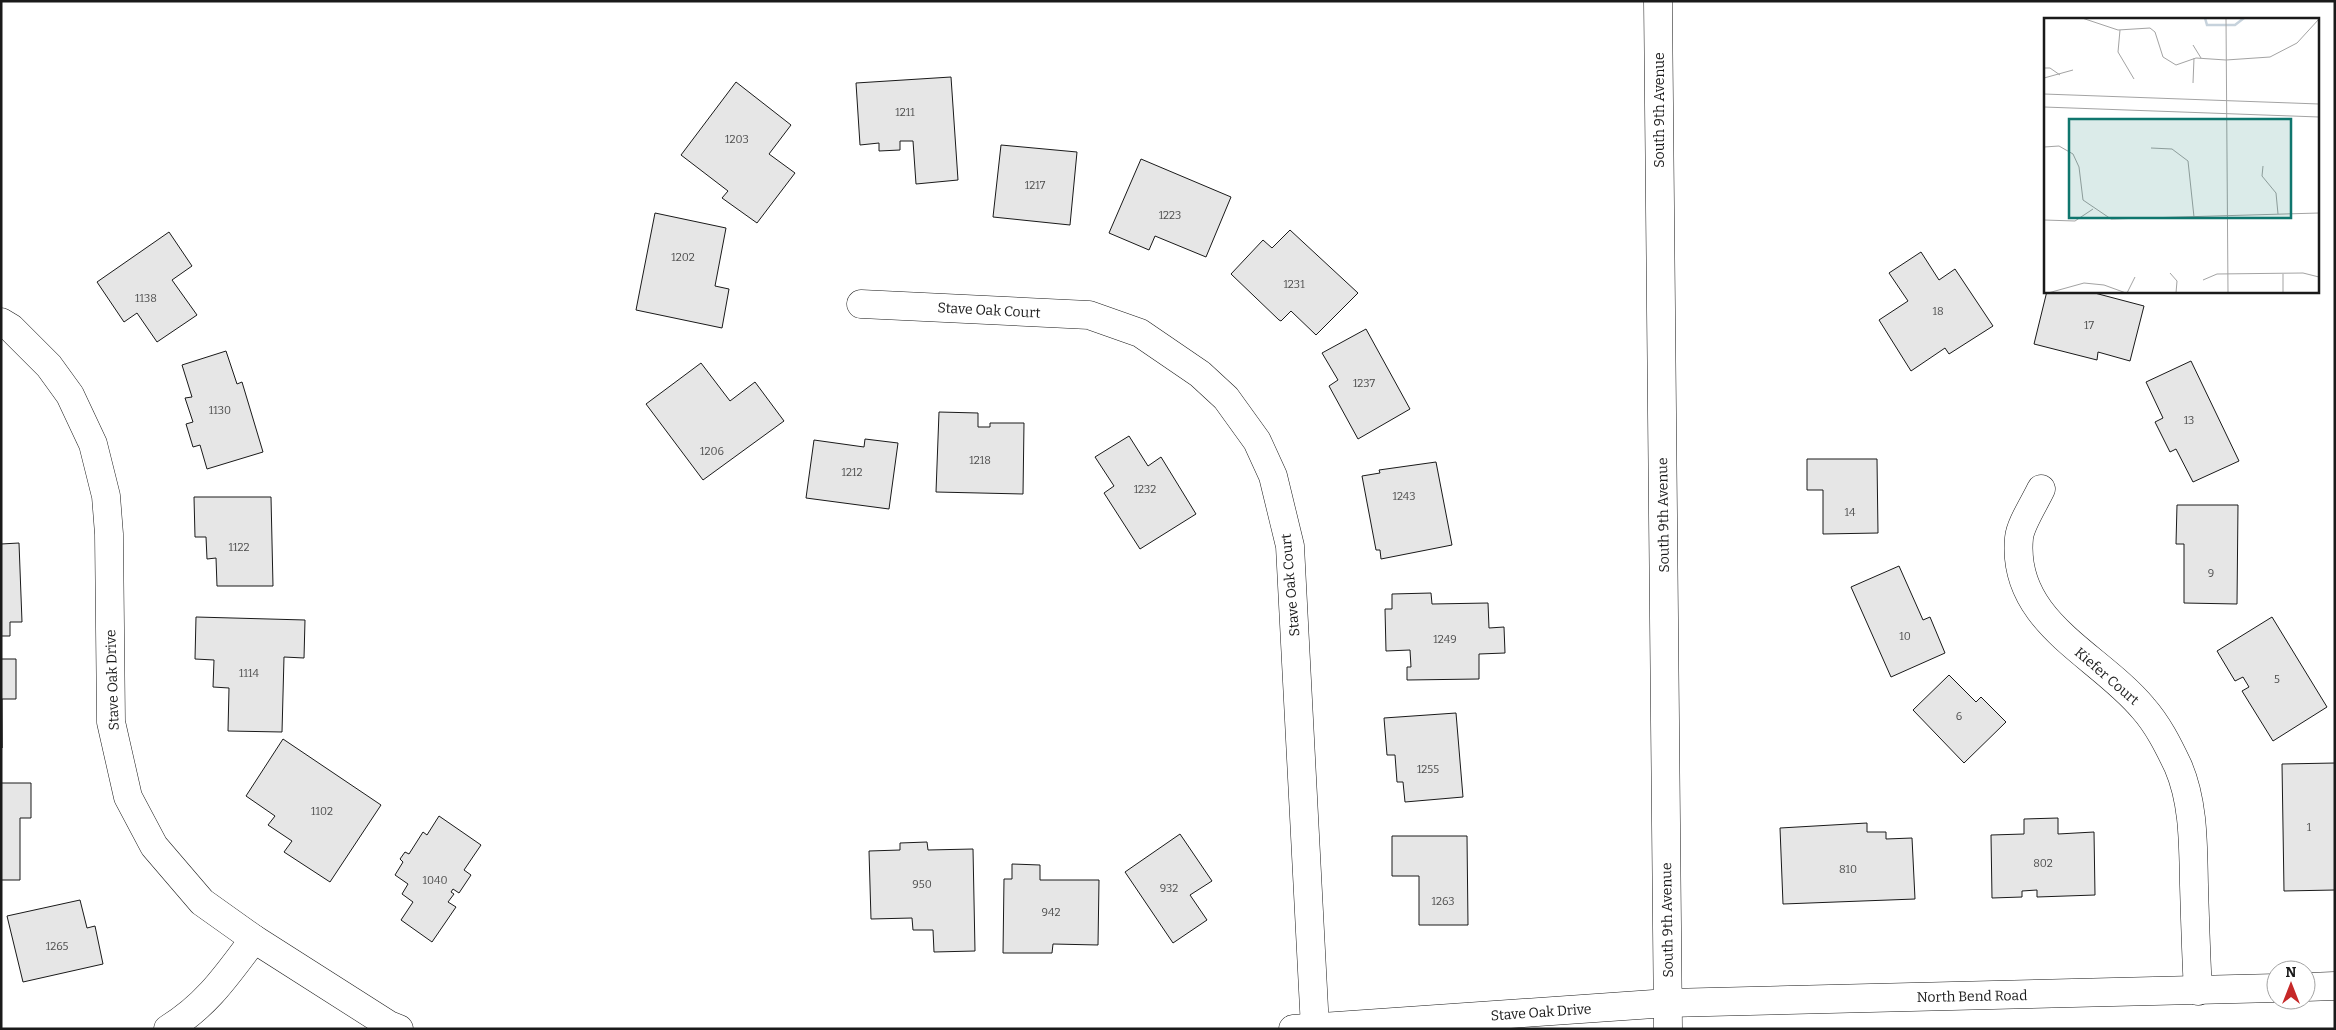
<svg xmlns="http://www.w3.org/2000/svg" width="2336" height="1030" viewBox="0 0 2336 1030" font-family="Bitter,serif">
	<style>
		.building { fill: #e6e6e6; stroke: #1a1a1a }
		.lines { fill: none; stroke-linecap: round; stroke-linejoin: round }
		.minor-casing { stroke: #1a1a1a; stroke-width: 29 }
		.tertiary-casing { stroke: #1a1a1a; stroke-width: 29 }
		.minor { stroke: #fff; stroke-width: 28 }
		.tertiary { stroke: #fff; stroke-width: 28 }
		.labels { text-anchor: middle; stroke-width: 4; stroke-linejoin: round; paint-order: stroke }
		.number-label { font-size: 11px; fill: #4d4d4d }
		.street-label { font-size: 14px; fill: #1a1a1a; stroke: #fff }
		.inset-river { fill: none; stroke: #c6d2dc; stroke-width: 2.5 }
		.inset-road { fill: none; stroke: #a3a3a3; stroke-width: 1 }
		.view { fill: #0f766e; fill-opacity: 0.15; stroke: #0f766e; stroke-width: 2.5 }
		.inset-edge { fill: none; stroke: #1a1a1a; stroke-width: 2.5 }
	</style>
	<rect width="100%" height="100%" fill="#fff"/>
	<!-- building -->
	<g class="building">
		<path d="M951,77L958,180L916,184L913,141H900V150L879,151V143L860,145L856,83Z"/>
		<path d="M736,82L791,125L769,154L795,173L757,223L722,198L728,191L681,155Z"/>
		<path d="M1001,145L1077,152L1070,225L993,217Z"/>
		<path d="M1141,159L1231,197L1206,257L1155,236L1149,250L1109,233Z"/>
		<path d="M655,213L726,228L715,286L729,289L722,328L636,310Z"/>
		<path d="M1290,230L1358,293L1316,335L1291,311L1281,321L1279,320L1231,274L1263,240L1272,248Z"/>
		<path d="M169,232L192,266L172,280L197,315L157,342L137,313L124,322L97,282Z"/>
		<path d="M1921,252L1939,280L1955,269L1993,326L1949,354L1945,348L1911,371L1879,320L1908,301L1889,273Z"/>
		<path d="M2047,291H2087L2144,306L2130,361L2098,352L2097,360L2034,344Z"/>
		<path d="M1366,329L1410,409L1358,439L1329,386L1338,380L1322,353Z"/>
		<path d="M226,351L237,384L242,382L263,452L207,469L200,445L193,447L186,424L193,422L185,398L192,397L182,365Z"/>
		<path d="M2191,361L2239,461L2193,482L2176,449L2170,452L2155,422L2163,418L2146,382Z"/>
		<path d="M701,363L730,401L755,382L784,421L703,480L646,404Z"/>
		<path d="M939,412L978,413V427H990V423H1024L1023,494L936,492Z"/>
		<path d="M1129,436L1148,466L1161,457L1196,514L1140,549L1104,493L1114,486L1095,457Z"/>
		<path d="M865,439L898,443L889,509L806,498L814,440L864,447Z"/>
		<path d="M1807,459H1877L1878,533L1823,534V490H1807Z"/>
		<path d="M1436,462L1452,545L1381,559L1380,550H1376L1362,476L1380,473L1379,470Z"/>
		<path d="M194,497H271L273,586H217L216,558L207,559L206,537H195Z"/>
		<path d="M2177,505H2238L2237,604L2184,603V544H2176Z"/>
		<path d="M19,543L22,622H10V636H1V544Z"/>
		<path d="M1899,566L1923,620L1930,617L1945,653L1891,677L1851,587Z"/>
		<path d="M1431,593L1432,604L1488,603L1489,628L1504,627L1505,653L1479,654V679L1407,680V667H1411L1410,650L1386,651L1385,609H1392V594Z"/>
		<path d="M196,617L305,620L304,658L284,657L282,732L228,731L229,688L213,687L214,660L195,659Z"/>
		<path d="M2272,617L2327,707L2273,741L2242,691L2249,687L2243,677L2235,681L2217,651Z"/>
		<path d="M1,659H16V699H2V748Z"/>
		<path d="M1949,675L1976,702L1981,697L2006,722L1964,763L1913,710Z"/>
		<path d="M1456,713L1463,797L1405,802L1403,782H1397L1395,755H1387L1384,718Z"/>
		<path d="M283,739L381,805L330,882L284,852L292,841L268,825L275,816L246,796Z"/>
		<path d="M2335,763V890L2284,891L2282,764Z"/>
		<path d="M1,783H31V818H20V880H1Z"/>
		<path d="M439,816L481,845L464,870L471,875L459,893L453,889L451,892L454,894L448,902L456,907L432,942L401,920L413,902L402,894L408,884L395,875L403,862L400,859L405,852L409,854L423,832L427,835Z"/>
		<path d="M2058,818V834L2094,832L2095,895L2037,897V890L2022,891V897L1992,898L1991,835L2024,834V819Z"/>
		<path d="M1867,823V832H1886V839L1912,838L1915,899L1783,904L1780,828Z"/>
		<path d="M1180,834L1212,881L1190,895L1207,920L1173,943L1125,872Z"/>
		<path d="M1392,836H1467L1468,925H1419V876H1392Z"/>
		<path d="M927,842L928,850L973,849L975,951L934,952L933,930H913L912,918L871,919L869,851L900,850V843Z"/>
		<path d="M1012,864L1040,865V880H1099L1098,945L1053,944L1052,953H1003L1004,879H1012Z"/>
		<path d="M80,900L87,928L95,926L103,964L23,982L7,916Z"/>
	</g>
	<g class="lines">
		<defs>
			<g id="minor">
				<path d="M861,304L1089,315L1140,333L1200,374L1226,398L1257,441L1273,476L1290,546L1315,1028"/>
				<path d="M1,322L11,328L49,366L70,395L93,444L106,496L109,534L111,722L128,797L154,846L202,902L254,939L389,1025L399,1029"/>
				<path d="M2041,489C2035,502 2020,525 2019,538C2011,622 2098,654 2143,708C2158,725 2168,745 2178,766C2194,803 2193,845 2194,885C2195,920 2196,955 2198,991"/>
				<path d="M2306,987L2335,986"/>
				<path d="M168,1029C207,1005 227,975 254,939"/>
				<path d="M1293,1029L1668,1003L2276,988"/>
			</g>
			<path id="tertiary" d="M1658,1L1668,1029"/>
		</defs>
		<!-- minor casing -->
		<use href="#minor" class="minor-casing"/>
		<!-- tertiary casing -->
		<use href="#tertiary" class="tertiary-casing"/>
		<!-- minor -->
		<use href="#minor" class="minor"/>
		<!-- tertiary -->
		<use href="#tertiary" class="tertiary"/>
	</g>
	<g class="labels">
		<!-- number labels -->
		<g class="number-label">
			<text x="905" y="116">1211</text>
			<text x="737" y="143">1203</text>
			<text x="1035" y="189">1217</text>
			<text x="1170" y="219">1223</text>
			<text x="683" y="261">1202</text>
			<text x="1294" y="288">1231</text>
			<text x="146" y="302">1138</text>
			<text x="1938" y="315">18</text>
			<text x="2089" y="329">17</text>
			<text x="1364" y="387">1237</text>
			<text x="220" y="414">1130</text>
			<text x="2189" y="424">13</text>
			<text x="712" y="455">1206</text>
			<text x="980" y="464">1218</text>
			<text x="852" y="476">1212</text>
			<text x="1145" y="493">1232</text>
			<text x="1404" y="500">1243</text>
			<text x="1850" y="516">14</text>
			<text x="239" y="551">1122</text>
			<text x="2211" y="577">9</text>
			<text x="1905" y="640">10</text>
			<text x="1445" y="643">1249</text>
			<text x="249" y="677">1114</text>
			<text x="2277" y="683">5</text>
			<text x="1959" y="720">6</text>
			<text x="1428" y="773">1255</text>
			<text x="322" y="815">1102</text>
			<text x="2309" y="831">1</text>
			<text x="2043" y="867">802</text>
			<text x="1848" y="873">810</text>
			<text x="435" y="884">1040</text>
			<text x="922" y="888">950</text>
			<text x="1169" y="892">932</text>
			<text x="1443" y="905">1263</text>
			<text x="1051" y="916">942</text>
			<text x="57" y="950">1265</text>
		</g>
		<!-- street labels -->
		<g class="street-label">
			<text transform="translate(1659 110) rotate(-90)" y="5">South 9th Avenue</text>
			<text transform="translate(989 310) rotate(3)" y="5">Stave Oak Court</text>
			<text transform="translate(1663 515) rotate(-91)" y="5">South 9th Avenue</text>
			<text transform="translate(1290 585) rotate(-95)" y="5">Stave Oak Court</text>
			<text transform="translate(2107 676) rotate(41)" y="5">Kiefer Court</text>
			<text transform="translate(112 680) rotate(-92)" y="5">Stave Oak Drive</text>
			<text transform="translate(1667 920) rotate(-91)" y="5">South 9th Avenue</text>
			<text transform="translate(1972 996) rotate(-1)" y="5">North Bend Road</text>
			<text transform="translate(1541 1012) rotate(-4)" y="5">Stave Oak Drive</text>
		</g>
	</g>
	<!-- overview -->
	<g transform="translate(2044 18)">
		<rect width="275" height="275" fill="#fff"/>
		<path class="inset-river" d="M161,0L163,7H191L200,0"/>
		<path class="inset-road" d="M38,0L74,12L106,10L111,14L119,39L132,47L152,40L182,42L226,39L253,25L275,1M182,0L184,275M76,12L74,34L90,61M149,27L157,40M0,50H6L16,57M0,60L29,52M149,65L150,40M0,76L275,86M0,89L275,99M0,129L15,128L29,136L35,149L39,182L67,201L275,195M107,130L128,131L144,143L150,199M219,148L218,158L232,175L234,196M0,202L31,203L49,191M126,255L133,263L132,275M239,256V275M159,262L173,256L259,255L275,259M4,275L40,265L60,267L82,275M83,275L91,259"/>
		<path class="view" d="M25,101H247V200H25Z"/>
		<rect width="275" height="275" class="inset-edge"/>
	</g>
	<!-- border -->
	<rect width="2336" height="1030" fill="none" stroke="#1a1a1a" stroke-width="5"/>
	<!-- north arrow -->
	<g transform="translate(2291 985)"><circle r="24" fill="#ffffff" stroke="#a3a3a3"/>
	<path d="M0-4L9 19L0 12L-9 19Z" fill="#c62828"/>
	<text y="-8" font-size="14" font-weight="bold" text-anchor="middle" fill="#1a1a1a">N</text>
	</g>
</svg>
